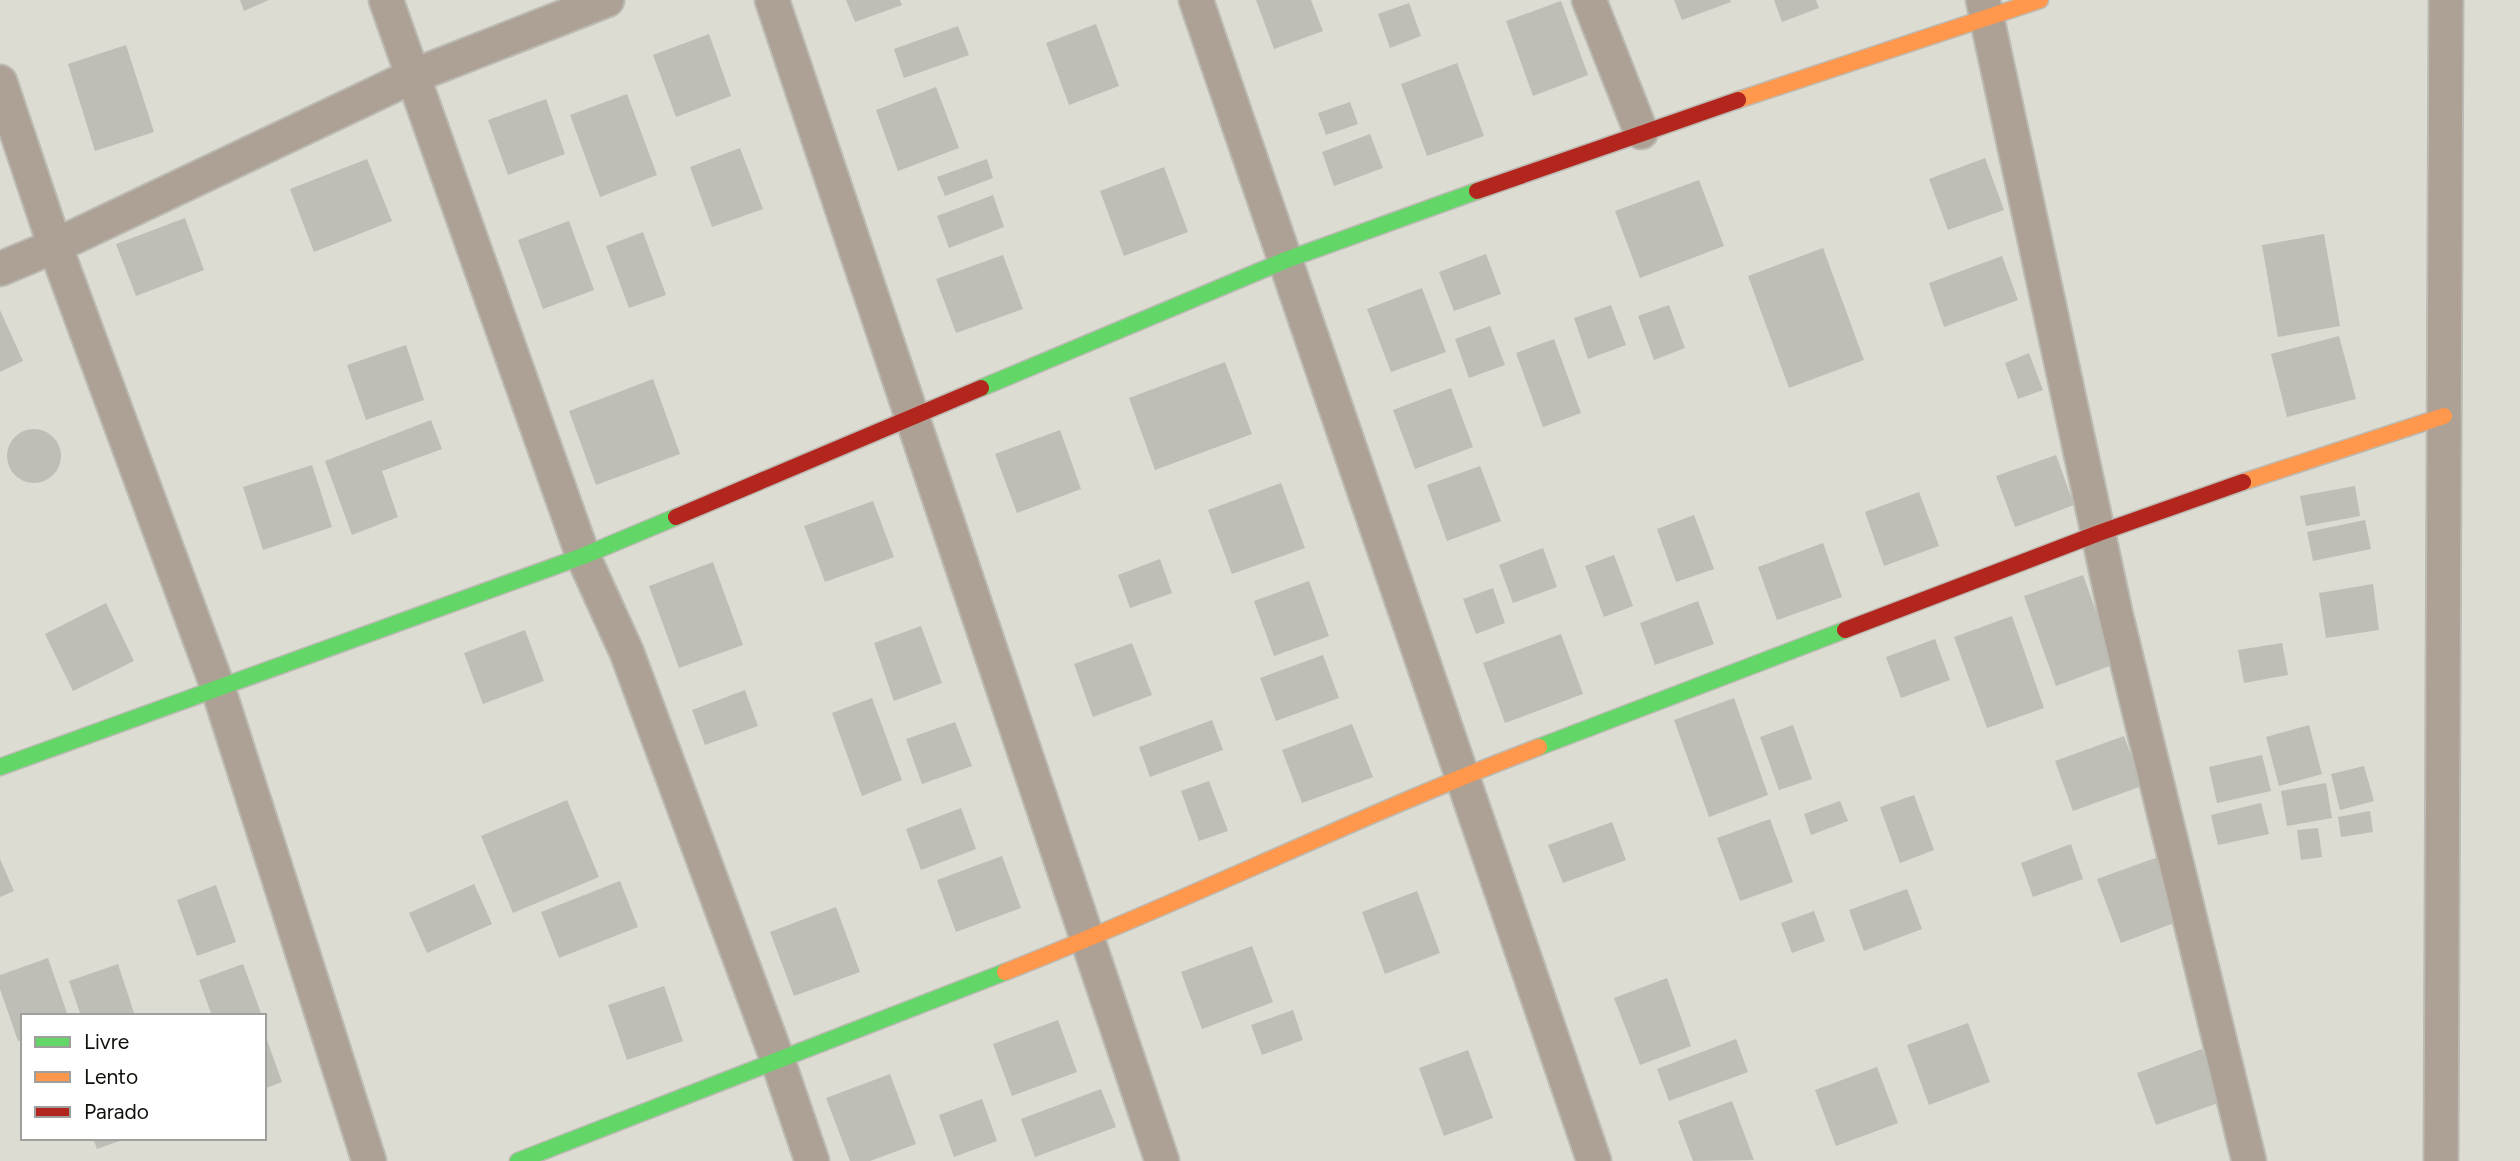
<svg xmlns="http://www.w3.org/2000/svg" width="2520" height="1161" viewBox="0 0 2520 1161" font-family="Figtree,sans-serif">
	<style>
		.building { fill: #bebdb6 }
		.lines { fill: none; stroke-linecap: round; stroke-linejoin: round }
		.street-casing { stroke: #bbbab3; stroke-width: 37 }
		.fast-casing { stroke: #bbbab3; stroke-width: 19 }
		.slow-casing { stroke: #bbbab3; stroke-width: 19 }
		.jam-casing { stroke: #bbbab3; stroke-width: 19 }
		.street { stroke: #ada094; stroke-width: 33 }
		.fast { stroke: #63d668; stroke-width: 16 }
		.slow { stroke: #ff974d; stroke-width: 16 }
		.jam { stroke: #b3261e; stroke-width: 16 }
	</style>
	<rect width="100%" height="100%" fill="#dddcd2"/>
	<!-- building -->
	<g class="building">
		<path d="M240,0H269L244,11Z"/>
		<path d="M846,0H900L902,5L855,22Z"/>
		<path d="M1256,0H1311L1323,31L1274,49Z"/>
		<path d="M1674,0H1730L1731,2L1682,20Z"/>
		<path d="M1774,0H1816L1819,8L1782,22Z"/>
		<path d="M1561,1L1588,75L1533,96L1506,21Z"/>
		<path d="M1409,3L1421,36L1390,48L1378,14Z"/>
		<path d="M1096,24L1119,86L1069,105L1046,43Z"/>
		<path d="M958,26L969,55L904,78L894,49Z"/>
		<path d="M709,34L731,96L676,117L653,55Z"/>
		<path d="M126,45L154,132L95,151L68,64Z"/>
		<path d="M1457,63L1484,136L1427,156L1401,84Z"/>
		<path d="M936,87L959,148L898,171L876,110Z"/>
		<path d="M627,94L657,175L600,197L570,115Z"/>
		<path d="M546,99L565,154L508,175L488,120Z"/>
		<path d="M1350,102L1358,124L1326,135L1318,113Z"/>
		<path d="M1370,134L1383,168L1334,186L1322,152Z"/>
		<path d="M740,148L763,209L712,227L690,167Z"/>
		<path d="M1985,158L2004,210L1948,230L1929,179Z"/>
		<path d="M367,159L392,221L314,252L290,189Z"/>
		<path d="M987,159L993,178L945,196L937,177Z"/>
		<path d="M1164,167L1188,232L1124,256L1100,191Z"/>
		<path d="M1699,180L1724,246L1640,278L1615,211Z"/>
		<path d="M993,195L1004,227L949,248L937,216Z"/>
		<path d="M185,218L204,270L136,296L116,244Z"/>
		<path d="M569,221L594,290L543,309L518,240Z"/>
		<path d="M643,232L666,295L629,308L606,246Z"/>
		<path d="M2324,234L2340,326L2278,337L2262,245Z"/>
		<path d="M1823,248L1864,360L1789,388L1748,276Z"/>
		<path d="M1486,254L1501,294L1454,311L1439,272Z"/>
		<path d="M1003,255L1023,309L956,333L936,279Z"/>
		<path d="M2002,256L2018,300L1944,327L1929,283Z"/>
		<path d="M1422,288L1446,352L1391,372L1367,309Z"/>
		<path d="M1611,305L1626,345L1588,359L1574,318Z"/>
		<path d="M1669,305L1685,348L1654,360L1638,316Z"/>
		<path d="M0,310L23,361L0,372Z"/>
		<path d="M1490,326L1505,365L1469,378L1455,339Z"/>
		<path d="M2339,336L2356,399L2287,417L2271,354Z"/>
		<path d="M1554,339L1581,413L1543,427L1516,353Z"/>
		<path d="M406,345L424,400L366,420L347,365Z"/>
		<path d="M2029,353L2043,390L2018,399L2005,363Z"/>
		<path d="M1225,362L1252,434L1155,470L1129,398Z"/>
		<path d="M653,379L680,454L596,485L569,411Z"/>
		<path d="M1451,388L1473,447L1415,469L1393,410Z"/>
		<path d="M431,420L442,449L382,471L398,517L352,535L325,461Z"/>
		<circle cx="34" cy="456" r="27"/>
		<path d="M1060,430L1081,489L1017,513L995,454Z"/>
		<path d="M2056,455L2074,505L2015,527L1996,476Z"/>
		<path d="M312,465L332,527L263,550L243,487Z"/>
		<path d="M1480,466L1501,521L1447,541L1427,485Z"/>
		<path d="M1281,483L1305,548L1232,574L1208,510Z"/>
		<path d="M2355,486L2360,516L2306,526L2300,496Z"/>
		<path d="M1919,492L1939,546L1884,566L1865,512Z"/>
		<path d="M873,501L894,557L825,582L804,526Z"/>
		<path d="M1694,515L1714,569L1676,582L1657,529Z"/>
		<path d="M2365,520L2371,549L2313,561L2307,532Z"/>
		<path d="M1823,543L1842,597L1777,620L1758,567Z"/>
		<path d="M1543,548L1557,587L1513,603L1499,565Z"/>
		<path d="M1614,555L1633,606L1604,617L1585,566Z"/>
		<path d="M1160,559L1172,593L1130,608L1118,575Z"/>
		<path d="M713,562L743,645L679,668L649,586Z"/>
		<path d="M2083,575L2115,664L2056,686L2024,596Z"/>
		<path d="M1309,581L1329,636L1274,656L1254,601Z"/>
		<path d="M2373,584L2379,630L2326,638L2319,593Z"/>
		<path d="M1493,588L1505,623L1476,634L1463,599Z"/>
		<path d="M1698,601L1714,644L1655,665L1640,623Z"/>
		<path d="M106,603L134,661L73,691L45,634Z"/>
		<path d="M2012,616L2044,708L1987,728L1954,637Z"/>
		<path d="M921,626L942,683L894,701L874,643Z"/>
		<path d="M525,630L544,681L483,704L464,653Z"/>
		<path d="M1561,634L1583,694L1505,723L1483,663Z"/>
		<path d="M1935,639L1950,680L1901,698L1886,657Z"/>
		<path d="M1132,643L1152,695L1093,717L1074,664Z"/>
		<path d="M2282,643L2288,675L2244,683L2238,650Z"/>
		<path d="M1323,655L1339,698L1276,721L1260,678Z"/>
		<path d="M745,690L758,726L705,745L692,710Z"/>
		<path d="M872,698L902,780L862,796L832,713Z"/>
		<path d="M1734,698L1768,795L1709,817L1674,720Z"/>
		<path d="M1212,720L1223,750L1150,777L1139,747Z"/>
		<path d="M955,722L972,766L922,784L906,739Z"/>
		<path d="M1352,724L1373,777L1302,803L1282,750Z"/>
		<path d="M1793,725L1812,779L1779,790L1760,737Z"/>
		<path d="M2309,725L2322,774L2279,786L2266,737Z"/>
		<path d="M2124,736L2142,786L2073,811L2055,761Z"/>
		<path d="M2262,755L2271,791L2217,803L2209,767Z"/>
		<path d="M2364,766L2374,801L2340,810L2331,774Z"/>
		<path d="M1209,781L1228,831L1199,841L1181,791Z"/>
		<path d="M2326,783L2332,818L2287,826L2281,791Z"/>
		<path d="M1914,795L1934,850L1900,863L1880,807Z"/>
		<path d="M567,800L599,877L513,913L481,836Z"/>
		<path d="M1840,801L1848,821L1811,835L1804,814Z"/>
		<path d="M2261,803L2269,834L2218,845L2211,815Z"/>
		<path d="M961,808L976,849L921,870L906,829Z"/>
		<path d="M2370,811L2373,832L2341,837L2338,817Z"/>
		<path d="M1770,819L1793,882L1740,901L1717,838Z"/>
		<path d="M1612,822L1626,860L1563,883L1548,845Z"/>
		<path d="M2318,828L2322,857L2301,860L2297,830Z"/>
		<path d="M2071,844L2083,879L2033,897L2021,863Z"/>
		<path d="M1002,856L1021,908L956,932L937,880Z"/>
		<path d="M2158,857L2182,920L2121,943L2097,879Z"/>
		<path d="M0,859L14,891L0,897Z"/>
		<path d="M620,881L638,927L559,958L541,912Z"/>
		<path d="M474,884L492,924L427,953L409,913Z"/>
		<path d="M216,885L236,942L197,956L177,900Z"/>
		<path d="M1907,889L1922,929L1864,951L1849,910Z"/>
		<path d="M1417,891L1440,953L1385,974L1362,912Z"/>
		<path d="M836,907L860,972L794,996L770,932Z"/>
		<path d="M1814,911L1825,941L1792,953L1781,923Z"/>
		<path d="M1252,946L1273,1002L1202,1029L1181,972Z"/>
		<path d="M48,958L68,1016H23V1040L18,1041L0,989V975Z"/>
		<path d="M118,964L135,1016H81L69,981Z"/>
		<path d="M243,964L262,1016H212L199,980Z"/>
		<path d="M1667,978L1691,1046L1640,1065L1614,998Z"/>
		<path d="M664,986L683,1041L627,1060L608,1005Z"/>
		<path d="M1293,1010L1303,1040L1262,1055L1251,1025Z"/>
		<path d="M1058,1020L1077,1072L1012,1096L993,1044Z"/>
		<path d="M1968,1023L1990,1082L1929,1105L1907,1045Z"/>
		<path d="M1736,1039L1748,1072L1669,1101L1657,1069Z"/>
		<path d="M267,1040L282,1082L264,1089V1041Z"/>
		<path d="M2202,1049L2221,1102L2156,1125L2137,1073Z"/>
		<path d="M1468,1050L1493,1118L1444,1136L1419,1068Z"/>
		<path d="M1877,1067L1898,1123L1836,1146L1815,1090Z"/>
		<path d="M890,1074L916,1144L870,1161H850L826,1098Z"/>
		<path d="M1101,1089L1116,1127L1035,1157L1021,1119Z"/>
		<path d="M982,1099L997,1141L954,1157L939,1115Z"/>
		<path d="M1732,1101L1754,1160L1693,1161L1678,1121Z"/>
		<path d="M93,1138H125V1139L97,1149Z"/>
	</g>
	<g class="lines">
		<defs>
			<g id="street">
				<path d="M386,0L583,556L627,653L778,1061L812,1161"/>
				<path d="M772,0L1162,1161"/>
				<path d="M1196,0L1594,1161"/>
				<path d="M1589,0L1641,132"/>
				<path d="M1983,0L2116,616L2249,1161"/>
				<path d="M0,82L55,246L218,688L369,1161"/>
				<path d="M0,269L55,246L413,76L607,0"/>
				<path d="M2441,1161L2446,0"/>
			</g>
			<g id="fast">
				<path d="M981,388L1286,260L1477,191"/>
				<path d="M1539,747L1845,630"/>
				<path d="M0,767L583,556L676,517"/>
				<path d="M518,1161L1005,972"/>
			</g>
			<g id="slow">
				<path d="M1738,100L2040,0"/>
				<path d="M2243,482L2444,416"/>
				<path d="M1005,972C1185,902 1359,815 1539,747"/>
			</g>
			<g id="jam">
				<path d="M1477,191L1738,100"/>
				<path d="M676,517L981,388"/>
				<path d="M1845,630L2099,533L2243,482"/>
			</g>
		</defs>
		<!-- street casing -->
		<use href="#street" class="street-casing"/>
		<!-- fast casing -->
		<use href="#fast" class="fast-casing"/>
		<!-- slow casing -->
		<use href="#slow" class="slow-casing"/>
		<!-- jam casing -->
		<use href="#jam" class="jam-casing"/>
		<!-- street -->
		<use href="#street" class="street"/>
		<!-- fast -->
		<use href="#fast" class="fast"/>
		<!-- slow -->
		<use href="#slow" class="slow"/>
		<!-- jam -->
		<use href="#jam" class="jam"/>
	</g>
	<!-- legend -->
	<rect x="21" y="1014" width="245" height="126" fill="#ffffff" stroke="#9f9f9d" stroke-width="2"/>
	<rect x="35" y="1037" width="35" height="10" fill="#63d668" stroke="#9f9f9d" stroke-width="2"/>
	<text x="84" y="1049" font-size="21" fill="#100f0a">Livre</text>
	<rect x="35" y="1072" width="35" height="10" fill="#ff974d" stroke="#9f9f9d" stroke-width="2"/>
	<text x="84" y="1084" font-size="21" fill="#100f0a">Lento</text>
	<rect x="35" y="1107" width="35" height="10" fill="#b3261e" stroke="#9f9f9d" stroke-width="2"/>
	<text x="84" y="1119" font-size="21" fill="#100f0a">Parado</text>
</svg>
